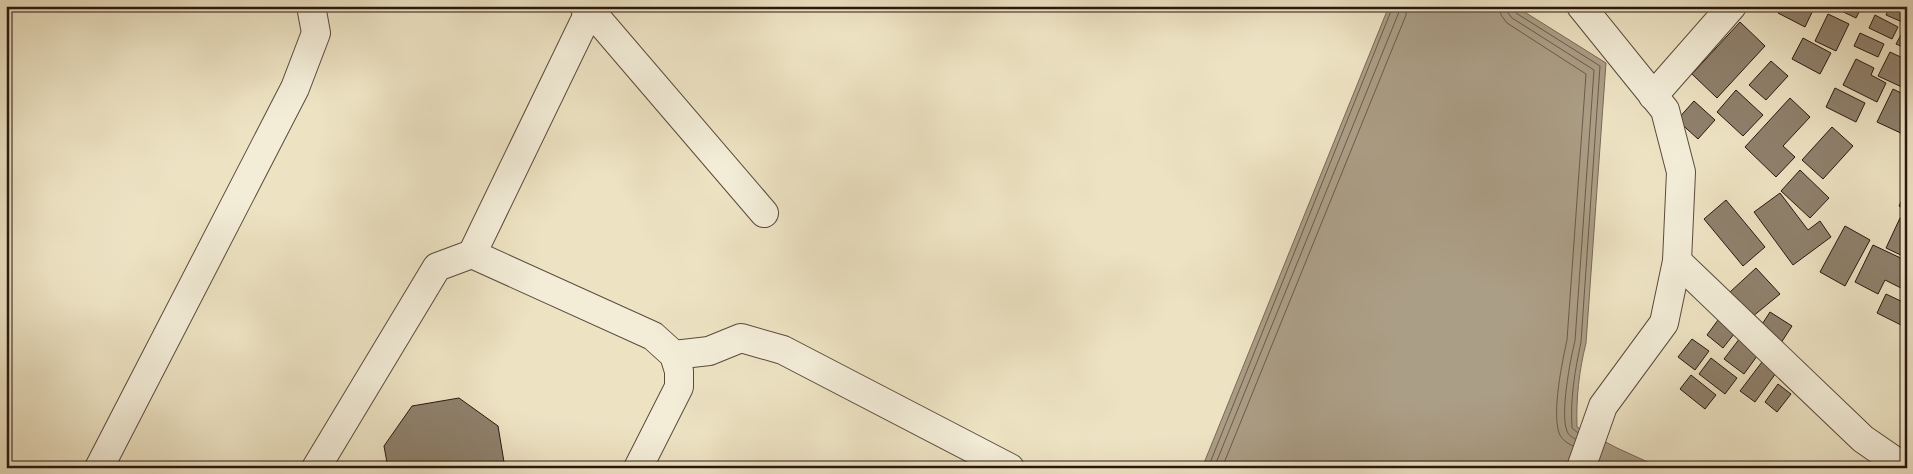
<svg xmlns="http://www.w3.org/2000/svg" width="1913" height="474" viewBox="0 0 1913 474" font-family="'Sorts Mill Goudy',serif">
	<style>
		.water { fill: #ab9e86; stroke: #776857 }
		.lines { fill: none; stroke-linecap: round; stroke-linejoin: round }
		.shore { stroke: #6a5a4b; stroke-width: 1 }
		.building { fill: #8f816d; stroke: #2a1710 }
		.minor-casing { stroke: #5b4a3d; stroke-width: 30 }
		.minor { stroke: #f3edd8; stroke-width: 28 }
	</style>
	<rect width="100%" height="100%" fill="#ede3c3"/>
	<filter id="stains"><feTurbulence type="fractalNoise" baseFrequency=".004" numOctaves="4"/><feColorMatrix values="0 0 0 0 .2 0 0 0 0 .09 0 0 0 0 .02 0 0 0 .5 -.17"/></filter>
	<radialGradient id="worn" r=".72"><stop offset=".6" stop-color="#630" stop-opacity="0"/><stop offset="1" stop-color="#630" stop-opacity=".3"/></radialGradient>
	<!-- water -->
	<path class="water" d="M1389,6H1515L1606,63L1586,343C1579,371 1576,398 1577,427L1617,448L1661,468H1202Z"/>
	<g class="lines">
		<!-- shore -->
		<g class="shore">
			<path d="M1500,6L1501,15L1507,23L1586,74L1567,340C1562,363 1552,411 1559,433C1562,440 1567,443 1573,446"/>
			<path d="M1507,6L1508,13L1512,18L1594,70L1575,341C1570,360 1560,415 1567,431C1568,435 1572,437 1575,439"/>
			<path d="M1513,6L1516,13L1600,66L1581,342C1575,370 1570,399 1572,428L1578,433"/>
			<path d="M1208,468L1393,6"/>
			<path d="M1214,468L1399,12L1400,6"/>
			<path d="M1222,468L1406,15L1407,6"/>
		</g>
	</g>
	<!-- building -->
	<g class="building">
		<path d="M1781,6H1815L1805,27L1778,13Z"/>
		<path d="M1838,6H1862L1856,18L1837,9Z"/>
		<path d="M1890,6H1907V24L1886,15Z"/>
		<path d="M1828,14L1849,24L1836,51L1815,41Z"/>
		<path d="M1875,15L1898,27L1892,39L1869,28Z"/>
		<path d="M1740,22L1765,46L1717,98L1692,74Z"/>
		<path d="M1860,33L1884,44L1878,57L1854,46Z"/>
		<path d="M1902,33L1907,35V49L1896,44Z"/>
		<path d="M1803,38L1831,53L1820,74L1792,59Z"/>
		<path d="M1890,52L1907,60V82L1904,88L1878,76Z"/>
		<path d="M1856,59L1874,68L1871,75L1886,83L1877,102L1843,85Z"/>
		<path d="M1771,61L1788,76L1766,100L1749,85Z"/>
		<path d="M1835,88L1865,103L1856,122L1826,107Z"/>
		<path d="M1893,89L1907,96V131L1905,135L1877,122Z"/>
		<path d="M1736,90L1763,115L1743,136L1717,112Z"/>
		<path d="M1790,98L1810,117L1783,146L1795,157L1776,177L1745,147Z"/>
		<path d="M1694,101L1715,120L1698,139L1677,120Z"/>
		<path d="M1832,127L1853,146L1823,179L1802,160Z"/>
		<path d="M1800,170L1829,198L1810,218L1781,191Z"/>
		<path d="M1907,190V210L1899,206Z"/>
		<path d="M1780,193L1808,230L1820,221L1831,237L1793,265L1754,212Z"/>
		<path d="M1726,200L1765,247L1743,266L1704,219Z"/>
		<path d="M1900,218L1907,222V258L1886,248Z"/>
		<path d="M1845,226L1870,240L1845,286L1820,272Z"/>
		<path d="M1873,245L1907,261V291L1885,280L1878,294L1855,282Z"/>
		<path d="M1756,268L1780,294L1752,317L1730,292Z"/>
		<path d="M1886,294L1907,304V319L1903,326L1877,313Z"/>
		<path d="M1770,312L1792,326L1779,346L1757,332Z"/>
		<path d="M1721,316L1738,329L1723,348L1707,335Z"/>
		<path d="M1740,338L1760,352L1744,374L1724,359Z"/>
		<path d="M1692,339L1709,351L1695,370L1678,357Z"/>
		<path d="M1711,358L1737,378L1725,394L1699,374Z"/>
		<path d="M1762,362L1776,373L1755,402L1740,391Z"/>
		<path d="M1691,375L1716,395L1705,409L1680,389Z"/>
		<path d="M1778,384L1791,394L1777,412L1765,402Z"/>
		<path d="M459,398L498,426L505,468H388L384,446L412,406Z"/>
	</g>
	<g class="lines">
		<defs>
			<g id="minor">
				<path d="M584,6L590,10L764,213"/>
				<path d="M1653,96L1732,6"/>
				<path d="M472,254L653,336L674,355L679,371V387L638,468"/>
				<path d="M1677,261L1863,439L1905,468"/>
				<path d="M674,355L709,351L741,338L783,350L1010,468"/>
				<path d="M99,468L295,88L316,33L311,6"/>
				<path d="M316,468L437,267L472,254L590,10"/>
				<path d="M1581,468L1603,406L1664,323L1677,261L1681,172L1665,110L1581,6"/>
			</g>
		</defs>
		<!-- minor casing -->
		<use href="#minor" class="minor-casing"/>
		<!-- minor -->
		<use href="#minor" class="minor"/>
	</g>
	<!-- margin -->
	<rect width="1913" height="474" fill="none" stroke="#ede3c3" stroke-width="25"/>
	<rect x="8" y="8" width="1898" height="459" fill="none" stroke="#2a1710" stroke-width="2.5"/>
	<rect x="12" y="12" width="1888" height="449" fill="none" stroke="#2a1710"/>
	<rect width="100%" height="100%" filter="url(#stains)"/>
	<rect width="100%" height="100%" fill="url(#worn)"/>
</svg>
